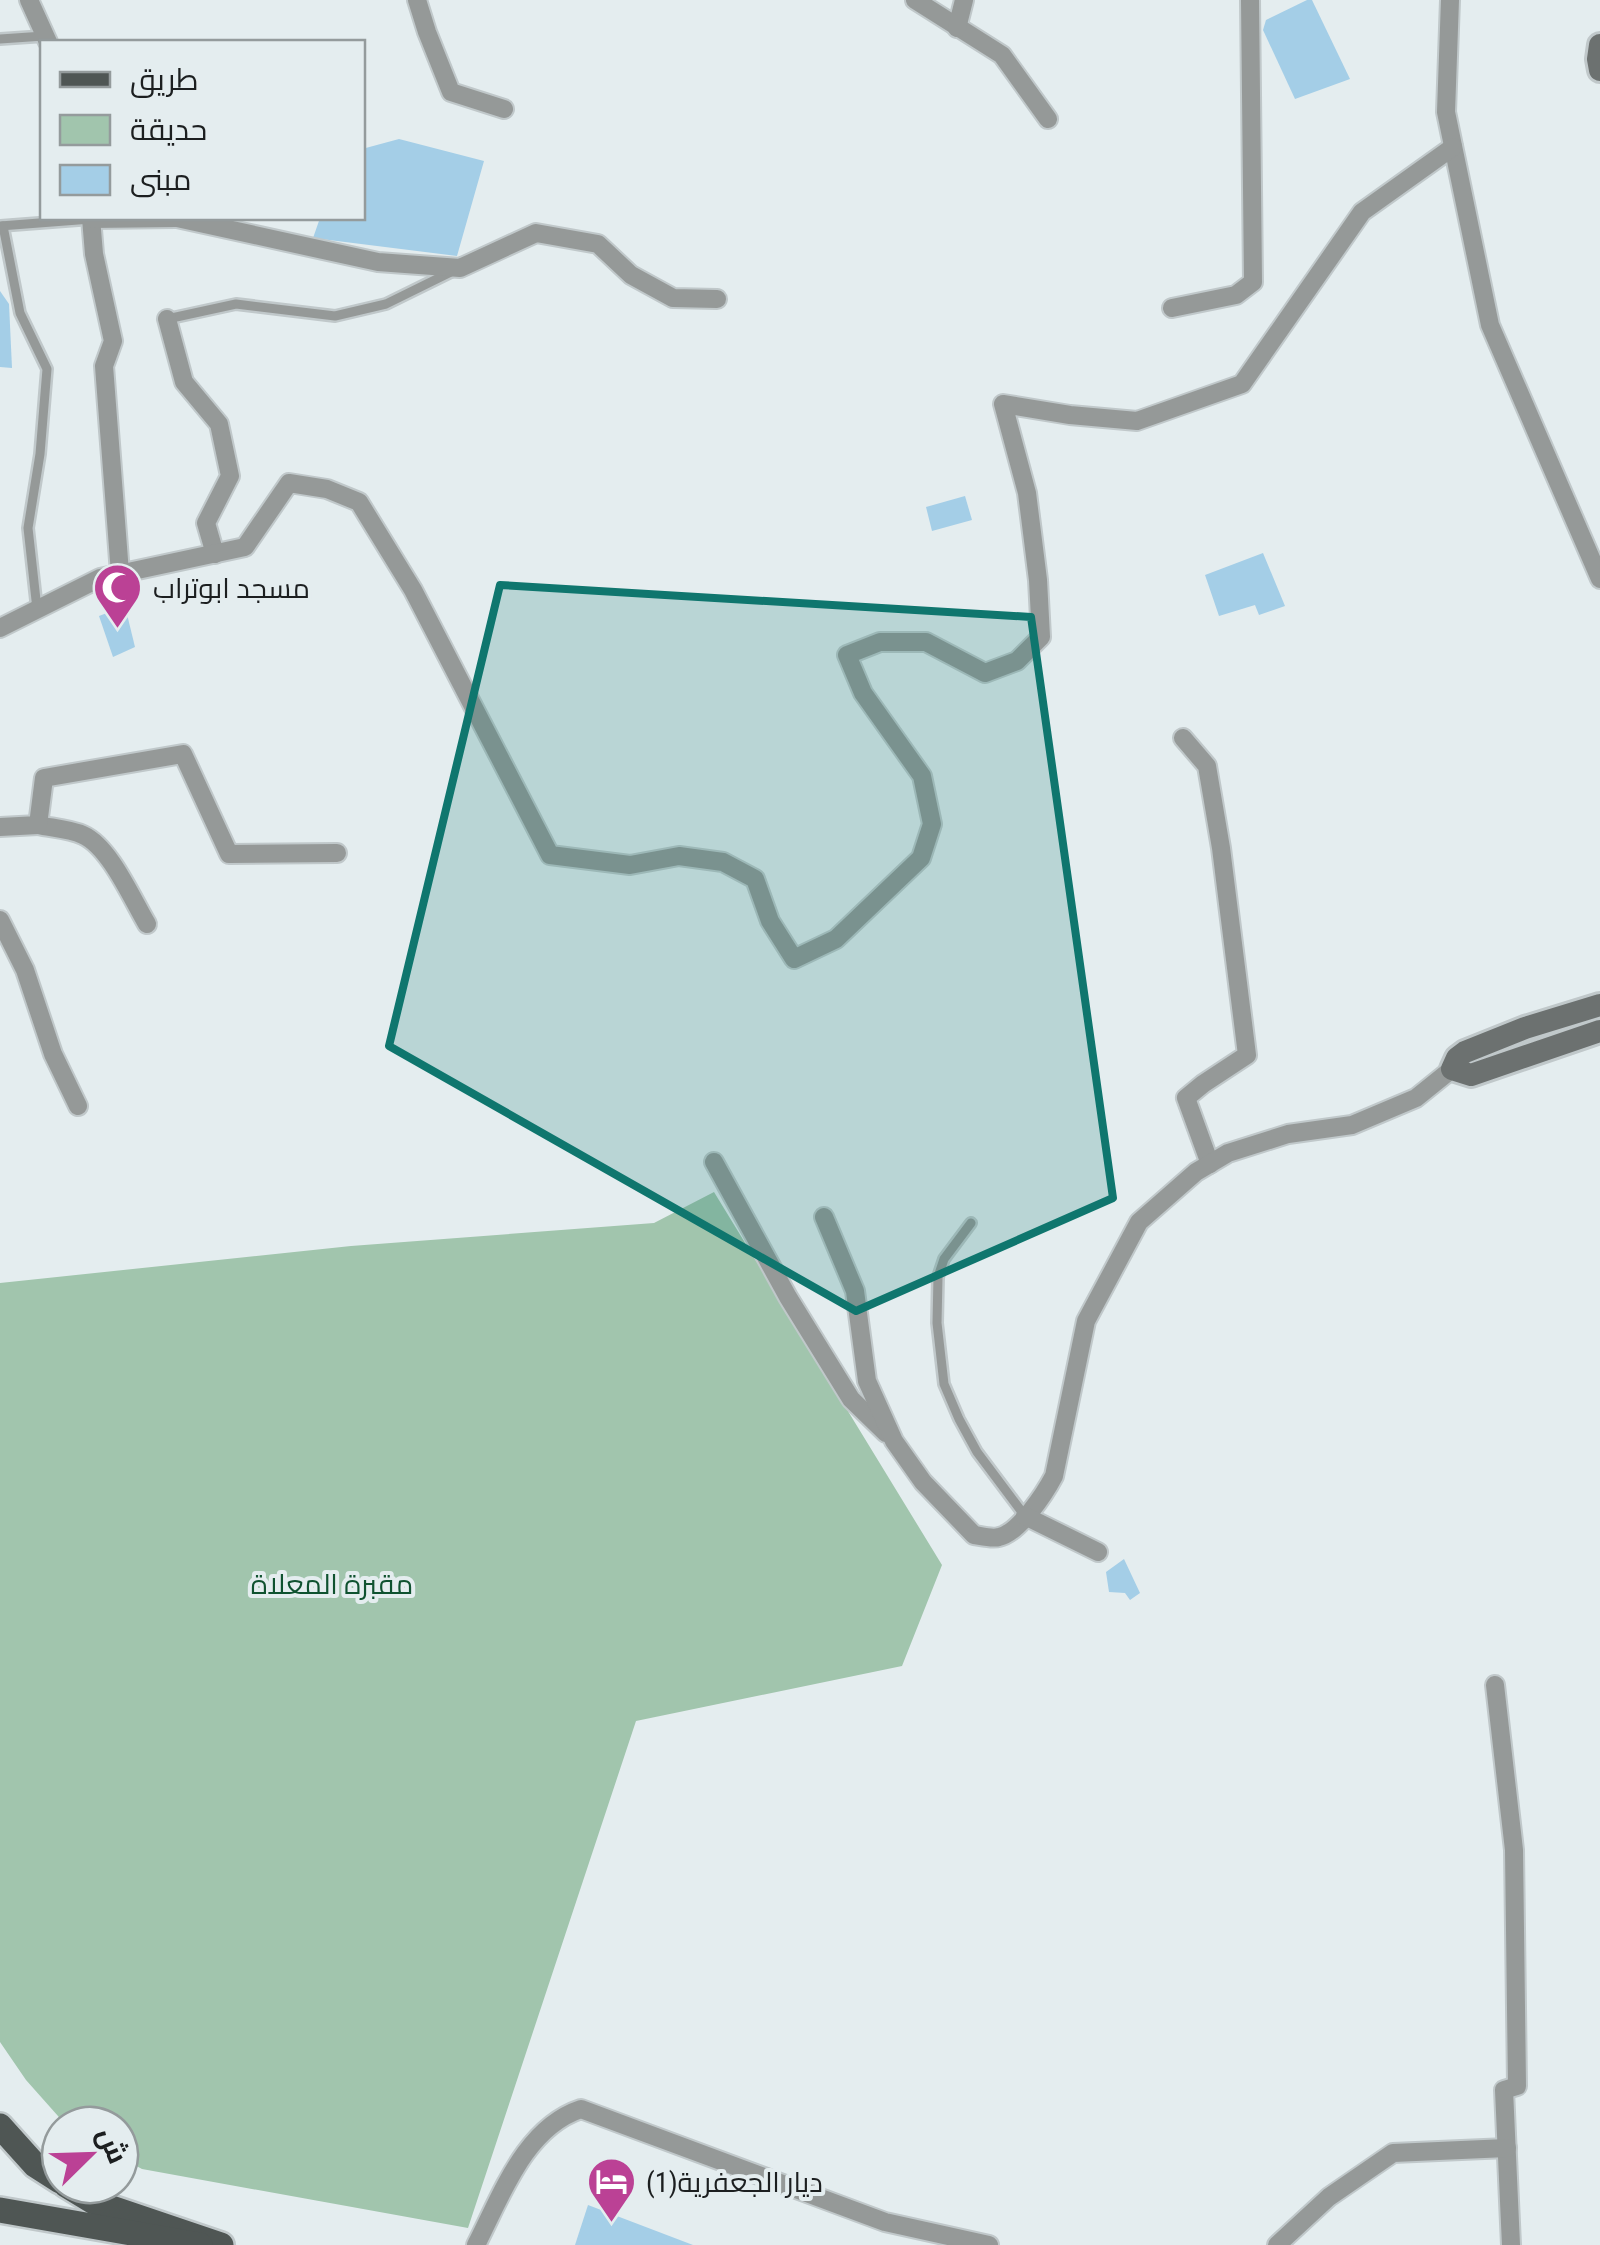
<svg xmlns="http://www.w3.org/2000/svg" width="1600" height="2245" viewBox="0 0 1600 2245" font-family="'Roboto Condensed',Cairo,sans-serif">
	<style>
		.green { fill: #a1c5ad }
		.building { fill: #a4cee7 }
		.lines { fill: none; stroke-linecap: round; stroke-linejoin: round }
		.lane-casing { stroke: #c0c8ca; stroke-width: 14 }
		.street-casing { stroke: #c0c8ca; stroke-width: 22 }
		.secondary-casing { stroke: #c0c8ca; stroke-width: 28 }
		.primary-casing { stroke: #c0c8ca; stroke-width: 30 }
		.lane { stroke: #959998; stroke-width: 9 }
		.street { stroke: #959998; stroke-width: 18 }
		.secondary { stroke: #6c7170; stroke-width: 22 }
		.primary { stroke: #4f5654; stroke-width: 25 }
		.marked { fill: #0f766e; fill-opacity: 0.2; stroke: #0f766e; stroke-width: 8; stroke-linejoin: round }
		.labels { text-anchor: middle; stroke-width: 8; stroke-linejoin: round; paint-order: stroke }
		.poi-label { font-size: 28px; fill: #1c1f20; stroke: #e4edef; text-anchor: start }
		.park-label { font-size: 28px; fill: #0f5230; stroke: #e4edef }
	</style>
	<rect width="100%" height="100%" fill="#e4edef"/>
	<!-- green -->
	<path class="green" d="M714,1192L942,1565L902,1666L636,1721L468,2228L142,2169L120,2157V2125H66L26,2080L0,2042V1283L351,1246L654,1223Z"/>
	<!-- building -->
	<g class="building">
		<path d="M1307,0H1312L1350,79L1295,99L1263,30L1266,20Z"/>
		<path d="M399,139L484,161L457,256L313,238L320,218H362V149Z"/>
		<path d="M0,291L9,304L12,368L0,367Z"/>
		<path d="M965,496L972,520L932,531L926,507Z"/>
		<path d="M1263,553L1285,606L1259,615L1255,605L1219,616L1205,575Z"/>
		<path d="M125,606L135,647L113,657L99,616Z"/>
		<path d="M1124,1559L1140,1593L1130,1600L1125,1593L1109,1592L1106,1572Z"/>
		<path d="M588,2205L693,2245H575Z"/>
	</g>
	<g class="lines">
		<defs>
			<g id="lane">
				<path d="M0,39L44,36"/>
				<path d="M0,226L91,219"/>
				<path d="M3,226L20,313L47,369L40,454L28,528L37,609"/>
				<path d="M167,319L236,304L335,316L386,304L453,271"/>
				<path d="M971,1223L944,1259L938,1277L937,1323L944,1384L959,1419L977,1452L1025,1516"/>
			</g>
			<g id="street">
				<path d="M29,0L48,42"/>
				<path d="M417,0L427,32L451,92L504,109"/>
				<path d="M915,0L1002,55L1048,119"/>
				<path d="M1450,0L1446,112L1490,325L1600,579"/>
				<path d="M957,28L964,0"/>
				<path d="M91,218L94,254L113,341L104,366L120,573"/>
				<path d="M177,218L378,262L460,268L536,233L598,244L631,275L673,298L717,299"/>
				<path d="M91,219L175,218"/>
				<path d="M1172,308L1236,295L1253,282L1250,0"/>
				<path d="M167,319L184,382L219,424L230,476L206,523L215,554"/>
				<path d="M0,628L100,578L245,547L289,483L327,489L359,502L413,590L550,855L630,865L679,856L723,862L755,879L770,921L794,959L836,939L921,858L932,824L922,776L863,693L847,655L880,642H926L985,673L1017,661L1041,637L1038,580L1027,493L1003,404L1070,415L1137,421L1242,384L1362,212L1453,147"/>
				<path d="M1183,738L1207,766L1221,848L1247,1055L1203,1084L1186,1098L1210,1164"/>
				<path d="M38,825C52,828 70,829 83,835C110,847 132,899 147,924"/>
				<path d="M0,827L38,825L44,778L183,754L229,854L337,853"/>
				<path d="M0,920L25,970L53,1054L78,1106"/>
				<path d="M714,1162L788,1297L851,1399L886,1433"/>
				<path d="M824,1217L855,1291L867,1381L894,1441L923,1482L974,1535C981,1536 992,1539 999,1537C1019,1533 1045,1493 1054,1476L1086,1321L1139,1222L1196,1172L1228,1153L1288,1134L1352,1125L1416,1098L1452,1069"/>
				<path d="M1025,1516L1098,1552"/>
				<path d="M1495,1685L1514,1850L1517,2086L1504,2090L1511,2245"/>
				<path d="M476,2245C501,2197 524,2128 581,2109L885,2222L989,2245"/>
				<path d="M1277,2245L1329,2197L1393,2153L1507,2148"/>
			</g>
			<g id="secondary">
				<path d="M1600,45L1598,59L1600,70"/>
				<path d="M1600,1005L1525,1028L1465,1052L1457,1058L1452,1069L1471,1075L1600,1031"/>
			</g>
			<g id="primary">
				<path d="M0,2126L35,2165L60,2181"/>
				<path d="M66,2185L94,2202L221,2245"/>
				<path d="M0,2210L200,2245"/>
			</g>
		</defs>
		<!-- lane casing -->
		<use href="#lane" class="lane-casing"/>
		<!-- street casing -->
		<use href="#street" class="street-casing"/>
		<!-- secondary casing -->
		<use href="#secondary" class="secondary-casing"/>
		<!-- primary casing -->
		<use href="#primary" class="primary-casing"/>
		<!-- lane -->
		<use href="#lane" class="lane"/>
		<!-- street -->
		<use href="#street" class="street"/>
		<!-- secondary -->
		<use href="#secondary" class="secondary"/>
		<!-- primary -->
		<use href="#primary" class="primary"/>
	</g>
	<!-- marked area -->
	<path class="marked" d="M500,585L1031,617L1113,1198L856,1311L389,1046Z"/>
	<!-- icons -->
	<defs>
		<symbol id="mosque-pin" viewBox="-11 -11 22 30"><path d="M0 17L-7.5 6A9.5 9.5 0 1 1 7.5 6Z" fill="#bb4195" stroke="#e4edef"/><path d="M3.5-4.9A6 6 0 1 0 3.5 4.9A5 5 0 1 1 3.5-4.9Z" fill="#fff"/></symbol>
		<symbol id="hotel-pin" viewBox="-11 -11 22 30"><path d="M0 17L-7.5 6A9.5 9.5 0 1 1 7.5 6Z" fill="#bb4195" stroke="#e4edef"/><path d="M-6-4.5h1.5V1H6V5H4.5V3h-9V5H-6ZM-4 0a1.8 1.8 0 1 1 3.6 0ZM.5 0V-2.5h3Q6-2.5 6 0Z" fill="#fff"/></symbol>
	</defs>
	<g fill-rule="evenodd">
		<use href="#mosque-pin" x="90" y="560" width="55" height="75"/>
		<use href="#hotel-pin" x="584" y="2154" width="55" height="75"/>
	</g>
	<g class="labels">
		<!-- poi labels -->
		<g class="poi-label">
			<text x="153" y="598">مسجد ابوتراب</text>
			<text x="646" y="2192">ديار الجعفرية(1)</text>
		</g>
		<!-- park labels -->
		<g class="park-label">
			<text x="332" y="1594">مقبرة المعلاة</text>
		</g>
	</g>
	<!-- legend -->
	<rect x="40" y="40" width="325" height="180" fill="#e4edef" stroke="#949b9c" stroke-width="2.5"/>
	<rect x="60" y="72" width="50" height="15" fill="#4f5654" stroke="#949b9c" stroke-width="2.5"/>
	<text x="130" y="90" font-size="30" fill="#1c1f20">طريق</text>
	<rect x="60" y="115" width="50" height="30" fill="#a1c5ad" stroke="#949b9c" stroke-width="2.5"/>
	<text x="130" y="140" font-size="30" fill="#1c1f20">حديقة</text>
	<rect x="60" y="165" width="50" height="30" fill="#a4cee7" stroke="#949b9c" stroke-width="2.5"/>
	<text x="130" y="190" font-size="30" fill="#1c1f20">مبنى</text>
	<!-- north arrow -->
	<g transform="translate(90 2155) rotate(67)"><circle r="48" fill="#e4edef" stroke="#949b9c" stroke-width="2.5"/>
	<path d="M0-8L18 38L0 25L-18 38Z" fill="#bb4195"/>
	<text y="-15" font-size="28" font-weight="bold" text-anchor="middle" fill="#1c1f20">ش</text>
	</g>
</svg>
